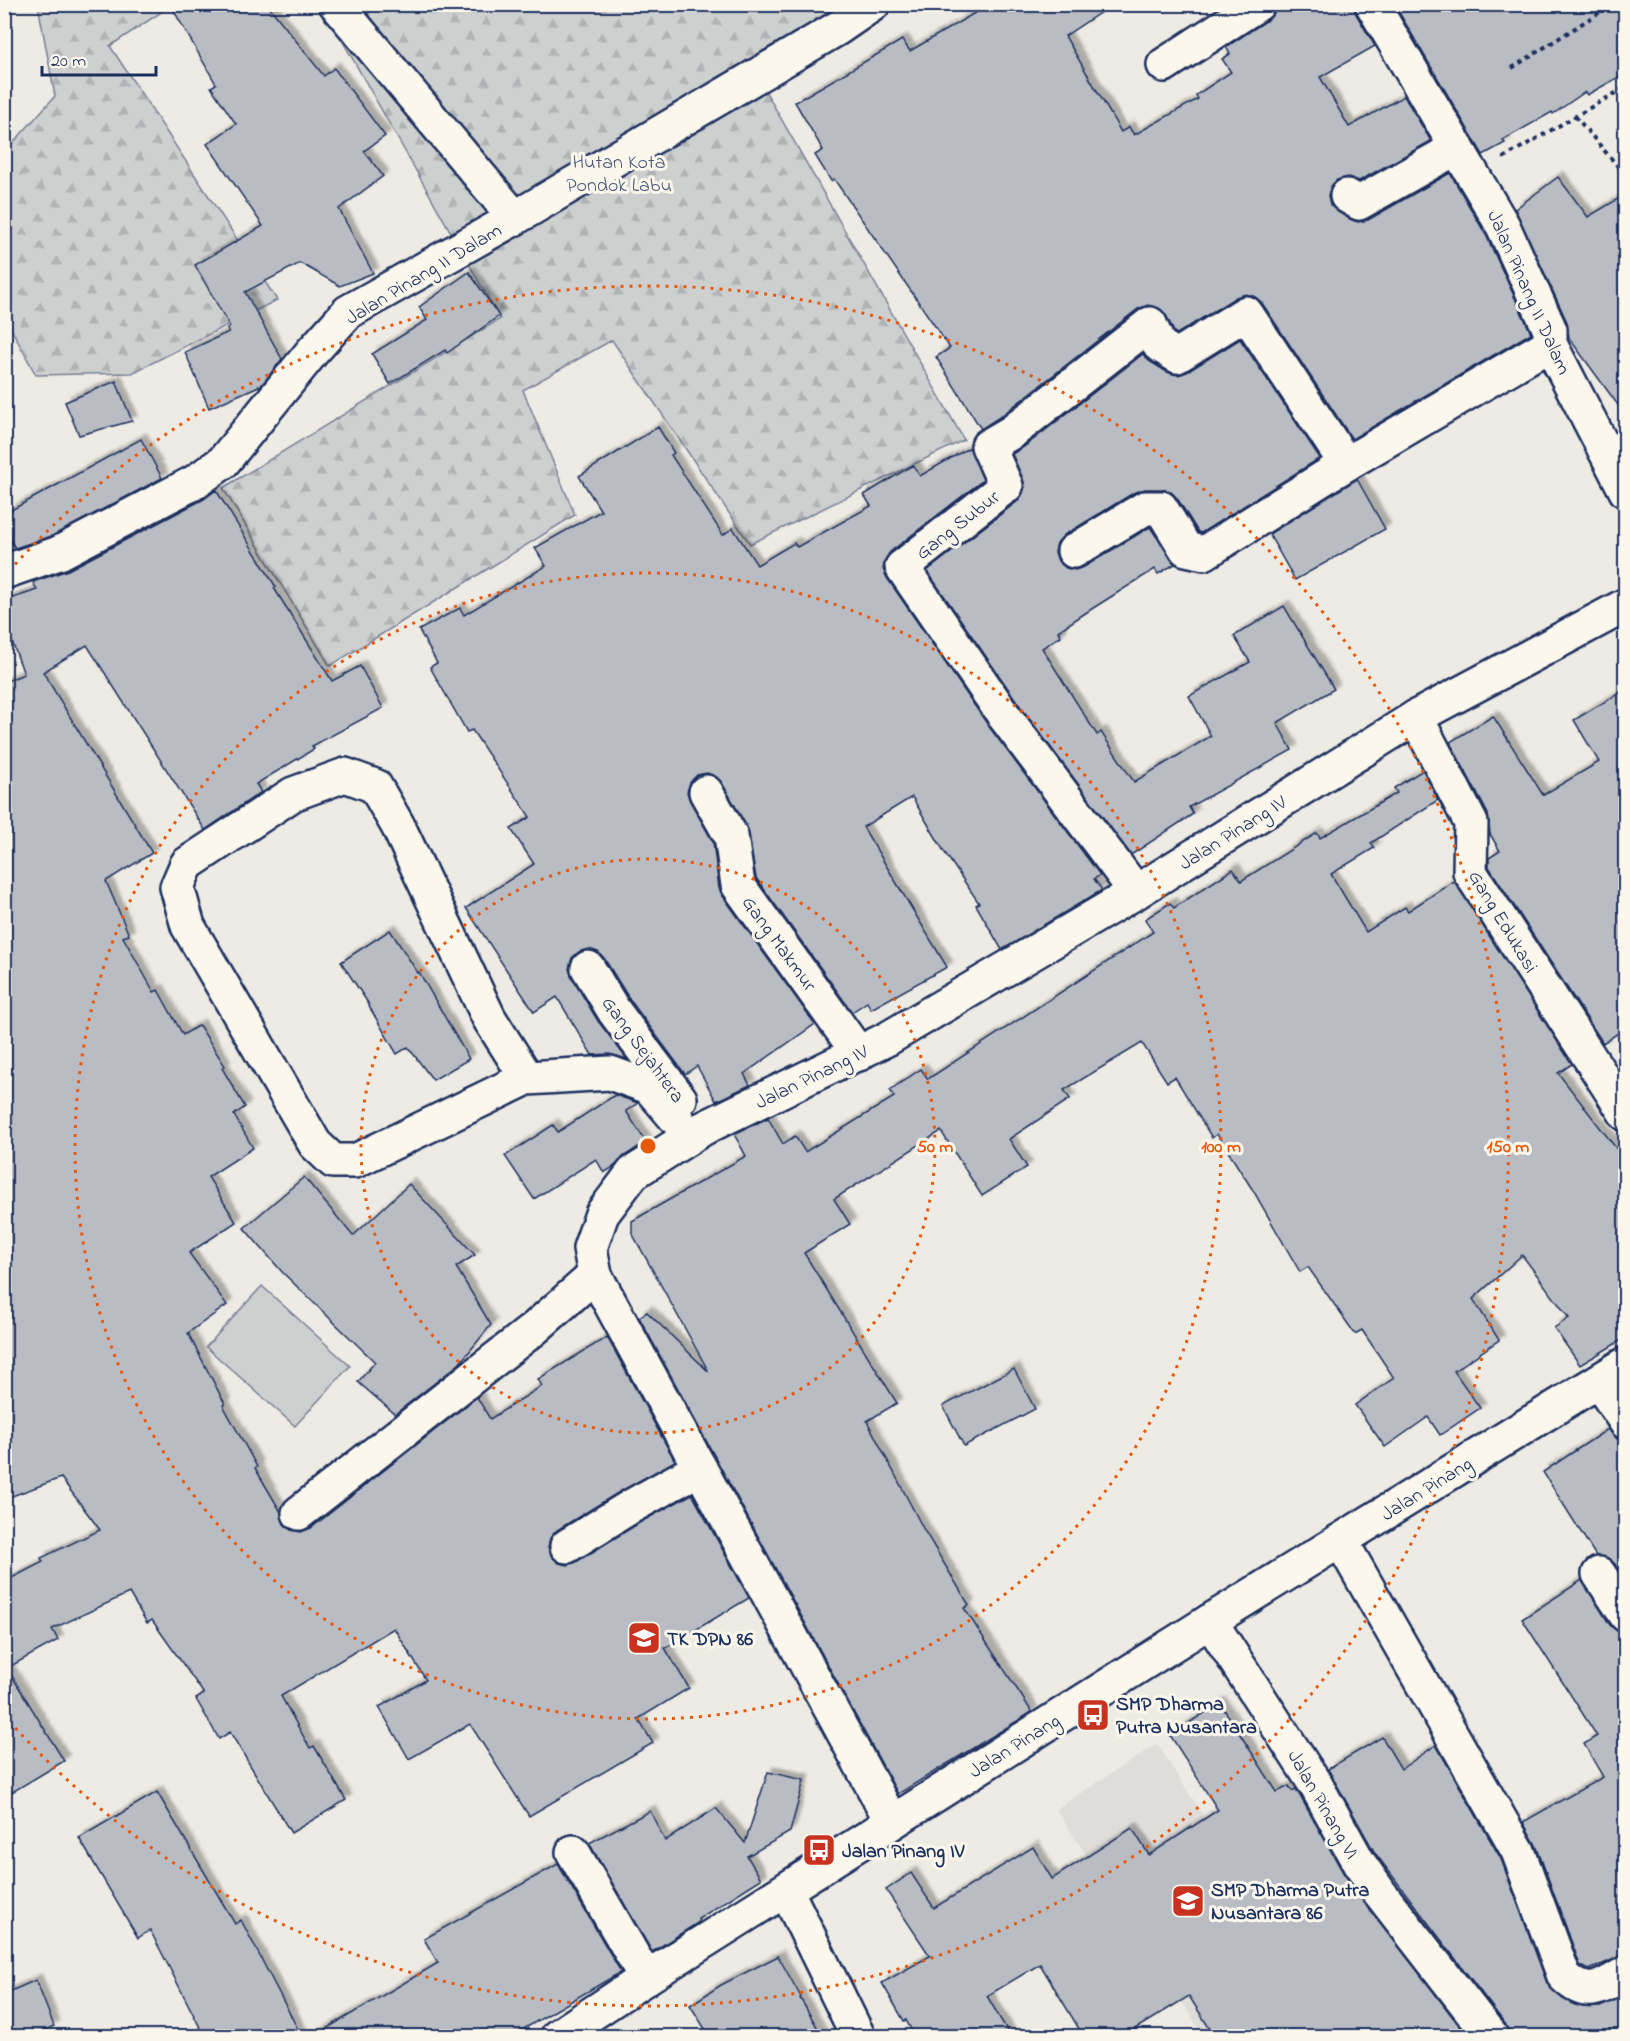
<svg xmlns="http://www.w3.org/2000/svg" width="1630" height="2041" viewBox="0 0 1630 2041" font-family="'Indie Flower',sans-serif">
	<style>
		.built { fill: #deddda }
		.forest { fill: url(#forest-firs); stroke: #747f96; stroke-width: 1.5 }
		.pitch { fill: #cecfcf; stroke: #747f96; stroke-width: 1.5 }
		.building { fill: #b9bcc3; stroke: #1b2f5e; stroke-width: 1.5; filter: url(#shadow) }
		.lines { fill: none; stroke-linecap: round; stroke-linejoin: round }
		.minor-casing { stroke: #1b2f5e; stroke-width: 38 }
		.path { stroke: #1b2f5e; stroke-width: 4; stroke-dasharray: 4.5 4.5; stroke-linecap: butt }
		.minor { stroke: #fbf7ec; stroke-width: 33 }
		.ring { fill: none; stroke: #e8590c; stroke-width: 3; stroke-dasharray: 3 6 }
		.labels { text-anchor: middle; stroke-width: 6; stroke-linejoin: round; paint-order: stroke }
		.park-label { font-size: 20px; fill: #48577a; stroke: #fbf7ec }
		.street-label { font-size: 20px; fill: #1b2f5e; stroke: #fbf7ec }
		.poi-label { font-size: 20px; font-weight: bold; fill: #1b2f5e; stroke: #fbf7ec; text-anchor: start }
		.centre { fill: #e8590c; stroke: #fbf7ec; stroke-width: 3 }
		.ring-label { font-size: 18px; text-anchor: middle; font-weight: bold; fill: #e8590c; stroke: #fbf7ec; stroke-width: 6; stroke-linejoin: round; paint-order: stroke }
	</style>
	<defs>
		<pattern id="forest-firs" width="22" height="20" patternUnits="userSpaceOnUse" patternTransform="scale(1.5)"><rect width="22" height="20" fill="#cecfcf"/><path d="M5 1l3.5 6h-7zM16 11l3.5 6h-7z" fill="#b0b2b4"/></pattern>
		<filter id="shadow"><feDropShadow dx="5.5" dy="-5.5" stdDeviation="1.5" flood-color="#0004"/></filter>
	</defs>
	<rect width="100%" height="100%" fill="#eeebe4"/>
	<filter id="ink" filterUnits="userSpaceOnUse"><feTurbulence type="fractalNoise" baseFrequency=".0167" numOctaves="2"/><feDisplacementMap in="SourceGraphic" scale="12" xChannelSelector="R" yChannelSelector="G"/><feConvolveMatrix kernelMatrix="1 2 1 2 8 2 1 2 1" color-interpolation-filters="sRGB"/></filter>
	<g filter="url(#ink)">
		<!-- built -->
		<path class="built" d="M1157,1744L1319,1994L1253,2036H1204L1056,1809Z"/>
		<!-- forest -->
		<g class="forest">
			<path d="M38,5H172L110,46L277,300L132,373L36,375L5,317V152L55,96Z"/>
			<path d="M380,5H883L762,85L964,440L750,544L612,340L523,390L575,515L330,666L223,488L500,319L338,33Z"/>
		</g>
		<!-- pitch -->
		<path class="pitch" d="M262,1286L350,1366L295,1426L206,1347Z"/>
		<!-- building -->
		<g class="building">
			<path d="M170,4H267L324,76L334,68L385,136L364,151L383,176L339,209L373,273L340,286L300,263L245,292L282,359L260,387L259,386L209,408L185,352L229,332L227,329L230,327L195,265L263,226L207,144L236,124L211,87L216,84Z"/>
			<path d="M990,4H1113L1065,36L1121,132L1129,127L1134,135L1198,99L1196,95L1231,72L1222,59L1230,54L1226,47L1269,19L1274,13L1276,4H1353L1356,14L1375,46L1320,77L1349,127L1404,96L1431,141L1359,181L1348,177L1337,180L1331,186L1328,195L1330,205L1338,212L1350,219L1358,222L1368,220L1450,173L1486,235L1531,333L1352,439L1262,303L1255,297L1246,294L1236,297L1177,334L1174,332L1167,317L1160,309L1148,305L1138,309L1001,416L981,429L936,357L950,348L834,179L831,181L815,155L823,150L795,102L902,40L910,51Z"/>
			<path d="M1394,4H1626V73L1587,95L1585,92L1553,114L1552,112L1503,140L1505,143L1483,155Z"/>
			<path d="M1558,177L1588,217L1626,194V416L1569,338L1567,322L1515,209Z"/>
			<path d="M469,272L499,316L447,353L445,350L390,384L372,354L427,320L419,307Z"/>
			<path d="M1240,339L1320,458L1201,533L1198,532L1177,498L1171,492L1161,489H1145L1135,492L1064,535L1057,543L1055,552L1058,561L1066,568L1075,570L1084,567L1150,527L1175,564L1158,574L1155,569L1090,610L1058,631L1061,636L1042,648L1097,735L1101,732L1134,782L1211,736L1189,696L1250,662L1234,636L1284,606L1334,689L1277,723L1292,750L1189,807L1193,814L1131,855L1020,706L927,571L1018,501L1022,495L1025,487L1023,479L1012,454L1024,447L1143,354L1149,361L1167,372L1178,375L1187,372Z"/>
			<path d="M116,381L132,421L79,435L65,402Z"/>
			<path d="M658,427L674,453L671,455L723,535L733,528L757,565L794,543L797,547L871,506L864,495L913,465L920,476L970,447L983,480L890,552L885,560L883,569L887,578L990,728L1100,875L1094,879L1102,890L1002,950L976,905L979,903L945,853L912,797L863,827L947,967L871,1009L867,1002L852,1012L756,878L747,827L722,783L715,776L707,773L697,775L690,783L687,792L690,801L713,842L719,888L722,895L815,1024L744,1074L750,1085L716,1101L697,1066L685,1074L630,1000L604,958L598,952L588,949L579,952L572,958L569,969L572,978L598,1021L627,1059L609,1054L592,1055L557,997L534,1012L466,908L534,864L511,829L530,817L472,730L467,732L430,667L437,663L419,630L460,608L464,615L546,566L535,548L601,511L579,476Z"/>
			<path d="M141,439L162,478L52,536L15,548L4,530V514Z"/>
			<path d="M1357,479L1385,529L1295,580L1269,534Z"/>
			<path d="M216,490L276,587L274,588L332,681L360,666L383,708L312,746L314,749L256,784L261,792L205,830L87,645L43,672L152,853L106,881L129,935L123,937L154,992L158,990L183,1035L199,1025L225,1066L222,1068L245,1107L234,1115L253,1148L208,1177L236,1222L189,1253L227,1305L188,1333L225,1404L223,1405L257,1467L255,1468L281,1512L284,1524L291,1530L301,1532L311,1528L477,1397L490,1419L542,1386L538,1379L607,1337L675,1461L621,1491L557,1530L550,1538L548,1547L551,1555L559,1563L568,1565L576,1562L639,1523L692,1494L749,1598L665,1648L689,1688L638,1719L653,1743L529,1816L470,1724L409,1759L379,1707L426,1680L394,1628L281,1696L310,1748L314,1746L346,1800L291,1833L230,1732L219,1739L196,1699L204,1694L152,1620L147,1623L129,1593L52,1629L58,1640L7,1668L64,1761L4,1797V1582L43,1562L41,1558L100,1530L61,1478L4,1499V682L24,674L4,620V601L37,590L33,582L68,570L204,499Z"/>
			<path d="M1626,689V1028L1603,1043L1489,867V858L1500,851L1490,834L1488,814L1450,742L1493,716L1543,795L1599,762L1574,720Z"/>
			<path d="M1423,770L1438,800L1371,843L1374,848L1331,874L1366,932L1405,907L1408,911L1454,881L1572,1064L1558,1073L1626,1161L1625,1338L1580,1365L1554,1328L1569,1318L1522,1255L1473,1299L1499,1340L1454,1371L1480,1408L1440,1435L1428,1417L1385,1447L1355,1405L1394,1378L1362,1330L1355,1334L1308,1267L1300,1272L1254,1192L1217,1134L1212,1138L1175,1077L1167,1082L1142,1043L1064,1090L1070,1099L1009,1139L1027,1167L982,1196L941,1131L834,1199L850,1224L804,1253L897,1403L867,1421L924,1530L969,1605L964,1608L1032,1712L898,1794L639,1317L647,1312L709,1372L632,1233V1221L746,1156L734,1134L768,1118L783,1144L795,1136L805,1152L894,1097L890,1090L921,1069L928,1079L1153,932L1145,919L1170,903L1174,908L1233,869L1241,881L1317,833L1320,838L1397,793L1394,788Z"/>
			<path d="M390,930L418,973L419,972L469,1059L433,1080L408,1047L397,1054L367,1003H368L341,962Z"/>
			<path d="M615,1095L638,1103L626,1111L646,1142L623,1157L615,1166L604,1173L596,1159L534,1199L505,1156L553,1125L558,1132Z"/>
			<path d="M304,1177L353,1236L409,1184L475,1255L456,1267L491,1325L459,1364L395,1414L358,1382L375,1362L283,1273L244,1228Z"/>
			<path d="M1014,1369L1035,1409L964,1446L943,1406Z"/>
			<path d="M1608,1429L1617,1439L1626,1440V1580L1615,1564L1608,1558L1596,1556L1543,1472Z"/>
			<path d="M1582,1580L1610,1625L1617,1631L1626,1633V1954L1589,1970L1580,1965L1536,1845L1523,1822L1603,1777L1584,1744L1597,1736L1522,1619Z"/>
			<path d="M1220,1703L1277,1792L1289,1786L1292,1791L1296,1789L1344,1874L1468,2037H1215L1189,1996L1122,2037H1084L1040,1964L987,1996L1011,2037H915L906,2020L904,2021L882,1983L930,1956L886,1890L911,1873L934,1908L1033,1847L1052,1879L1132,1828L1149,1855L1218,1810L1170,1735Z"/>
			<path d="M1382,1737L1401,1769L1436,1745L1501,1859L1547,1983L1563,1999L1583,2007H1600L1626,1995V2037H1509L1506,2025L1375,1853L1328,1769Z"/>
			<path d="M768,1772L804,1780L790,1832L747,1856L761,1879L698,1919L699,1922L652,1952L589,1843L650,1811L665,1841L716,1808L745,1843Z"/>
			<path d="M157,1792L235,1924L241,1920L302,2037H205L150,1930L138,1938L79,1838Z"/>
			<path d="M558,1864L621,1972L510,2037H312L438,1963L424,1939Z"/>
			<path d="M778,1956L801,1997L800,1998L823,2037H710L690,2005L721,1985Z"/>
			<path d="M36,1980L54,2026L29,2037H4V1994Z"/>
		</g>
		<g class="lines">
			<defs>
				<g id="minor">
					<path d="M336,4L515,218"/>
					<path d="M1372,4L1503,226L1550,330V344L1626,491"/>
					<path d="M1164,65L1258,4"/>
					<path d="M1347,196L1359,203L1442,156L1456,145"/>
					<path d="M1074,551L1145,508H1161L1186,549L1204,553L1346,464L1550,344"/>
					<path d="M4,572L59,553L195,482L223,462L312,352L348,312L515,218L838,28L873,4"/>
					<path d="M1416,717L1471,823L1470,872L1626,1114"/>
					<path d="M706,792L731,836L738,885L859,1054"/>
					<path d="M1136,892L1005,717L902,567L1006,486L988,446L1012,432L1150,324L1159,345L1177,356L1246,313L1346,464"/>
					<path d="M588,968L614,1011L680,1099"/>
					<path d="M527,1078L489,1018L398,826L375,786L345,775L293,794L187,864L177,887L188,926L315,1144L333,1161H355L527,1078L610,1073L649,1087L678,1121L689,1137"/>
					<path d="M1599,1382L1626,1422"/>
					<path d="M299,1513L535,1328L595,1275"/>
					<path d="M1341,1541L1518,1851L1564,1976C1587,1999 1601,1988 1626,1973"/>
					<path d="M567,1546L630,1507L700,1468"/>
					<path d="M1599,1574L1626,1615"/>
					<path d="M1210,1621L1317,1787L1359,1863L1380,1893L1491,2036"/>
					<path d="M892,1822L595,1275L590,1248L602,1214L633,1173L702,1129L887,1039L1136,892L1416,717L1626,605"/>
					<path d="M573,1852L646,1978"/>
					<path d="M786,1890L858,2036"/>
					<path d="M558,2036L646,1978L1210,1621L1626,1364"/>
				</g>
			</defs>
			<!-- minor casing -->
			<use href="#minor" class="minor-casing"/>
			<!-- path -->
			<g class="path">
				<path d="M1512,68L1608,7L1609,4"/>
				<path d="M1575,116L1626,176"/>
				<path d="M1503,158L1626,87"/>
			</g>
			<!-- minor -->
			<use href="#minor" class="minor"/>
		</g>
	</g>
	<!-- distance rings -->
	<g class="ring">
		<circle cx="648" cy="1146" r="287"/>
		<circle cx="648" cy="1146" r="573"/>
		<path d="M9 571A860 860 0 1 1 9 1721"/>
	</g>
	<!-- icons -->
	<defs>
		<symbol id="school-square" viewBox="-11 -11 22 22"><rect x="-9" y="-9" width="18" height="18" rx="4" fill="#c8321e" stroke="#fbf7ec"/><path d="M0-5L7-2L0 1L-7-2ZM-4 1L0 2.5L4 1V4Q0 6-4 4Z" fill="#fff"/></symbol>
		<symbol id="bus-square" viewBox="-11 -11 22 22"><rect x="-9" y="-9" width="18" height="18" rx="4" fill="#c8321e" stroke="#fbf7ec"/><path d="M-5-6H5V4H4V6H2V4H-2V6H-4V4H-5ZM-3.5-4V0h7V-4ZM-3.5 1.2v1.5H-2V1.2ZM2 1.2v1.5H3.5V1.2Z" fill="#fff"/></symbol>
	</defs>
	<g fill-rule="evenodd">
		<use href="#school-square" x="625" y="1619" width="38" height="38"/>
		<use href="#bus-square" x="1074" y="1696" width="38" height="38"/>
		<use href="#bus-square" x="800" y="1831" width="38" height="38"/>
		<use href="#school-square" x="1169" y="1882" width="38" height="38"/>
	</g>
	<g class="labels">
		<!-- park labels -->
		<g class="park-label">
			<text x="619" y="168">Hutan Kota<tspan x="619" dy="23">Pondok Labu</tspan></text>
		</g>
		<!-- street labels -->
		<g class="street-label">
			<text transform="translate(423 273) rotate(-31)" y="7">Jalan Pinang II Dalam</text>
			<text transform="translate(1530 292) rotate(66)" y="7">Jalan Pinang II Dalam</text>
			<text transform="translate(957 524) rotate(-38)" y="7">Gang Subur</text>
			<text transform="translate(1232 832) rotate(-32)" y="7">Jalan Pinang IV</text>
			<text transform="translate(1504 921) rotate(59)" y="7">Gang Edukasi</text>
			<text transform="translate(780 943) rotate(54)" y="7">Gang Makmur</text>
			<text transform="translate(644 1049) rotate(54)" y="7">Gang Sejahtera</text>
			<text transform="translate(811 1076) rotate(-26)" y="7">Jalan Pinang IV</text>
			<text transform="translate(1426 1488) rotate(-32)" y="7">Jalan Pinang</text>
			<text transform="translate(1014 1745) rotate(-32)" y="7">Jalan Pinang</text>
			<text transform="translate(1324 1804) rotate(60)" y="7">Jalan Pinang VI</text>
		</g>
		<!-- poi labels -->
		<g class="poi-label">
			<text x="667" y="1645">TK DPN 86</text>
			<text x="1116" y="1710">SMP Dharma<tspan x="1116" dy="23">Putra Nusantara</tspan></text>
			<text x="842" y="1857">Jalan Pinang IV</text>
			<text x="1211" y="1896">SMP Dharma Putra<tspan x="1211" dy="23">Nusantara 86</tspan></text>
		</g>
	</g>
	<circle cx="648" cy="1146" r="9" class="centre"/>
	<g class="ring-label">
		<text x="935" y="1152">50 m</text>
		<text x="1221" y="1152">100 m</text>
		<text x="1508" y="1152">150 m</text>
	</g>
	<!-- margin -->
	<rect width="1630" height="2041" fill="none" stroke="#fbf7ec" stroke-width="24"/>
	<rect x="12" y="12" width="1606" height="2017" fill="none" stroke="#1b2f5e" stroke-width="2" filter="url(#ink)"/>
	<!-- scale -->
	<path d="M42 66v9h114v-9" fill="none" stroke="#1b2f5e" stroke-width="3"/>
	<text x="51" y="66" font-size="18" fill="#1b2f5e" stroke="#fbf7ec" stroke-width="4.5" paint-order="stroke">20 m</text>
</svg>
